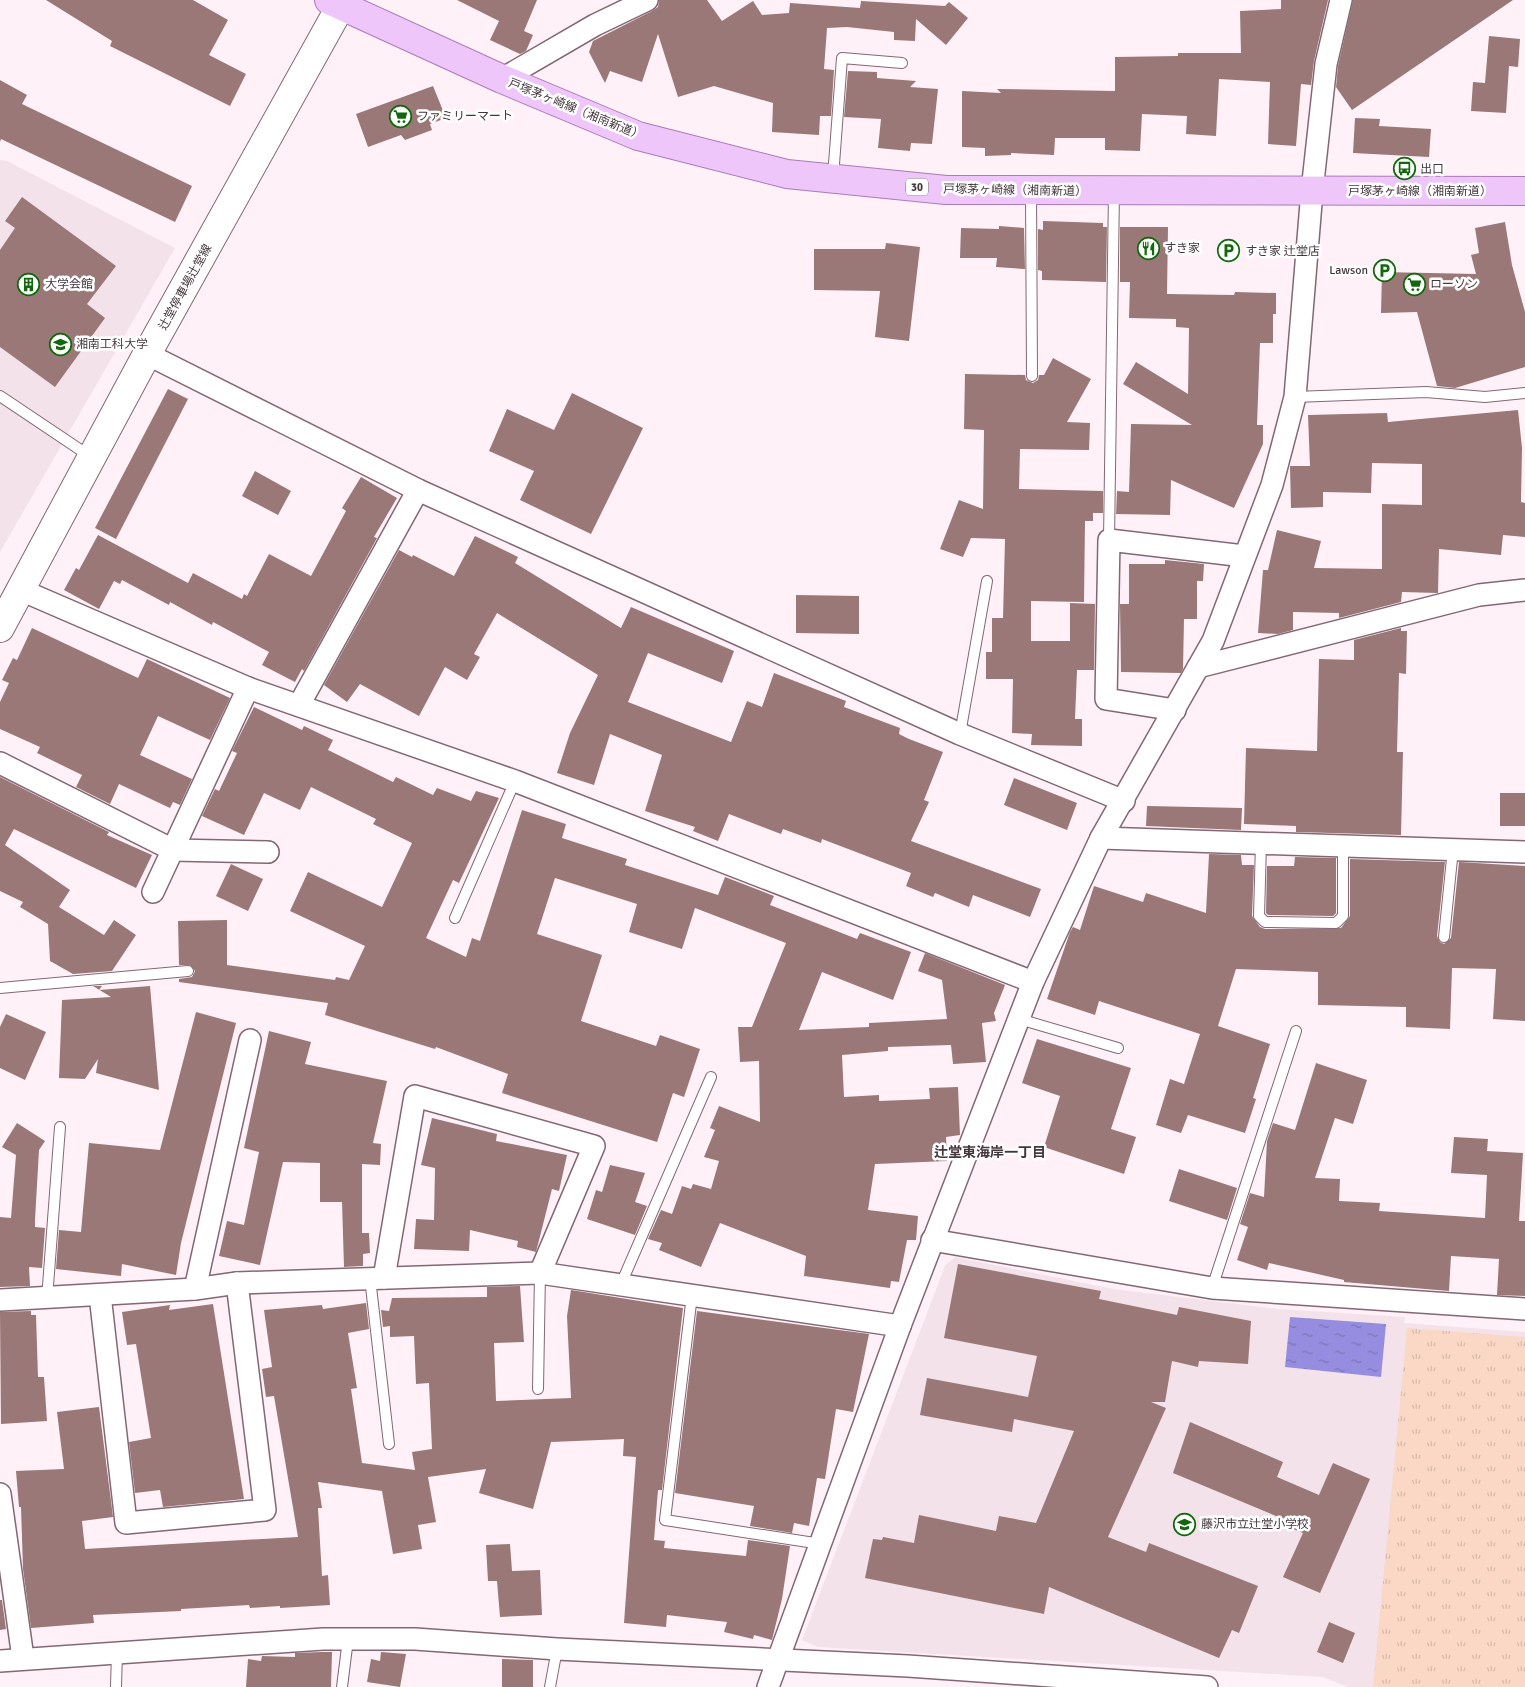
<svg xmlns="http://www.w3.org/2000/svg" width="1525" height="1687" viewBox="0 0 1525 1687" font-family="Signika,'Noto Sans JP',sans-serif">
	<style>
		.built { fill: #f3e2e9 }
		.grass { fill: url(#grass-tufts) }
		.water { fill: url(#water-ripples) }
		.building { fill: #997877 }
		.lines { fill: none; stroke-linecap: round; stroke-linejoin: round }
		.service-casing { stroke: #846774; stroke-width: 12 }
		.minor-casing { stroke: #846774; stroke-width: 24 }
		.secondary-casing { stroke: #846774; stroke-width: 30 }
		.primary-casing { stroke: #ab7bb6; stroke-width: 30 }
		.service { stroke: #fff; stroke-width: 10 }
		.minor { stroke: #fff; stroke-width: 21 }
		.secondary { stroke: #fff; stroke-width: 28 }
		.primary { stroke: #eec6fa; stroke-width: 28 }
		.labels { text-anchor: middle; stroke-width: 5; stroke-linejoin: round; paint-order: stroke }
		.shield { fill: #fff; stroke: #7c7377; stroke-width: 1 }
		.shield-label { font-size: 11px; font-weight: bold; fill: #44373d }
		.street-label { font-size: 12px; fill: #44373d; stroke: #fff }
		.poi-label { font-size: 12px; fill: #44373d; stroke: #fff; text-anchor: start }
		.neighbourhood-label { font-size: 14px; font-weight: bold; fill: #44373d; stroke: #fff }
	</style>
	<defs>
		<pattern id="grass-tufts" width="24" height="20" patternUnits="userSpaceOnUse" patternTransform="scale(1.25)"><rect width="24" height="20" fill="#fad8c5"/><path d="M3 7l-1-3M5 7V3M7 7l1-3M15 17l-1-3M17 17v-4M19 17l1-3" fill="none" stroke="#d8baaa"/></pattern>
		<pattern id="water-ripples" width="26" height="14" patternUnits="userSpaceOnUse" patternTransform="scale(1.25)"><rect width="26" height="14" fill="#968de0"/><path d="M2 4q2-2 4 0t4 0M15 11q2-2 4 0t4 0" fill="none" stroke="#7c74b7"/></pattern>
	</defs>
	<rect width="100%" height="100%" fill="#fff1f7"/>
	<!-- built -->
	<g class="built">
		<path d="M0,160L7,161L175,248L0,552Z"/>
		<path d="M955,1257L1114,1289L1278,1309L1405,1317L1404,1323L1525,1332V1687H1348L1323,1677L818,1647L802,1640L945,1266Z"/>
	</g>
	<!-- grass -->
	<path class="grass" d="M1407,1328L1525,1337V1687H1373Z"/>
	<!-- water -->
	<path class="water" d="M1290,1317L1386,1324L1381,1377L1285,1367Z"/>
	<!-- building -->
	<g class="building">
		<path d="M46,0H193L228,20L209,55L246,74L230,106L110,46L112,41Z"/>
		<path d="M457,0H537L524,31L533,35L526,51L520,54L490,40L499,21Z"/>
		<path d="M659,0H707L722,21L753,1L762,15L789,13L790,3L860,8L861,1L945,6L949,2L968,18L946,45L916,19L915,41L894,40V32L847,27L827,28L824,69L834,70L831,116H820L819,135L772,132L773,103L714,86L678,97L658,34L642,82L610,71L605,83L589,52L593,41L652,11L658,7Z"/>
		<path d="M1281,0H1328L1314,61L1311,85L1301,84L1296,146L1268,144L1270,82L1219,79L1216,136L1186,134L1187,116L1142,114L1140,151L1105,150V138H1055L1054,155L1011,153V155L985,156V148L962,147V91L1001,93L997,89L1115,91V57L1178,56V53H1241L1240,11L1281,9Z"/>
		<path d="M1353,0H1513L1352,110L1336,87L1338,66Z"/>
		<path d="M1489,36L1520,39L1518,67L1509,66L1506,113L1471,111L1473,82L1485,83Z"/>
		<path d="M848,71L877,72V78L916,81L910,87L938,89L932,144L911,143L910,151L878,148L881,119L844,117Z"/>
		<path d="M0,80L27,95L22,104L192,186L175,222L1,139L0,142Z"/>
		<path d="M433,86L446,118L430,124L432,130L405,140L401,135L368,147L356,114Z"/>
		<path d="M1355,118L1380,119L1379,126L1431,129L1429,157L1353,153Z"/>
		<path d="M22,197L116,266L87,304L105,318L55,387L0,347V250L15,228L5,221Z"/>
		<path d="M1043,221L1103,223V227H1107L1106,282L1042,280V271L1038,270V229L1043,230Z"/>
		<path d="M1505,222L1512,265L1525,312V367L1455,388L1437,386L1417,312L1381,313L1382,272L1476,274L1471,255L1479,253L1475,228Z"/>
		<path d="M999,226L1024,228L1025,269L996,267L997,258H960L961,228L999,229Z"/>
		<path d="M1120,227H1168L1167,294L1234,295L1235,292L1276,293V314H1273V343H1260L1257,425H1263V444L1234,508L1171,480L1170,515L1116,514L1117,491L1129,492L1131,424L1192,425L1123,384L1136,362L1188,394L1189,328L1176,327V319L1129,318L1130,282H1120Z"/>
		<path d="M886,243L920,247L909,341L875,337L880,291L814,290V249H885Z"/>
		<path d="M1053,358L1091,379L1067,422L1090,423L1089,450L1020,449L1019,489L1103,491V513H1093V521H1085L1084,602L1031,601V641H1070V603L1095,604L1094,670H1077L1075,719H1082V746L1031,745L1032,734L1012,733L1013,679H986V652H992V618H1003L1005,539L971,538L963,557L940,549L959,500L983,509L984,430L964,429L965,374L1025,375L1026,380L1033,383L1038,380L1039,375H1044Z"/>
		<path d="M168,389L188,399L116,539L95,528Z"/>
		<path d="M572,393L643,428L591,534L520,500L534,471L489,451L507,409L554,430Z"/>
		<path d="M1518,410L1522,448L1521,502L1525,503V537L1503,535L1501,555L1439,549L1438,593L1402,592L1401,602L1339,618V613L1293,612V630L1278,634L1258,633L1263,570H1268L1277,530L1321,541L1314,568L1382,569V504L1422,505V464L1372,463L1371,493L1323,492V507L1291,508L1290,466H1310L1308,415L1387,413L1388,422Z"/>
		<path d="M255,471L291,491L278,515L242,496Z"/>
		<path d="M361,477L397,498L374,537L377,538L304,671L302,669L295,682L262,665L269,652L213,622L212,625L170,602L169,605L122,580L120,584L114,581L99,609L64,590L76,568L79,570L98,535L188,583L193,573L242,599L244,594L247,596L269,554L311,576L346,511L342,508Z"/>
		<path d="M475,536L518,557L515,563L621,628L631,607L734,651L722,683L648,653L628,702L731,742L747,701L762,707L774,673L846,701L844,707L900,728L899,734L909,739L943,752L924,800L929,802L911,841L1041,889L1030,917L973,895L969,907L935,893L933,897L906,886L911,873L822,839L821,843L783,829L781,834L729,814L718,841L693,831L695,827L645,811L662,755L610,734L594,785L557,773L570,733L598,675L497,613L474,654L480,657L467,680L445,667L419,716L360,684L347,702L324,685L399,550L412,557L413,555L454,576Z"/>
		<path d="M1165,560L1204,564L1203,581H1197V619H1184L1183,669L1181,673L1121,672L1120,604H1129V564H1165Z"/>
		<path d="M796,595L859,596V634L796,633Z"/>
		<path d="M32,628L138,678L147,659L230,698L210,740L158,716L140,755L192,779L180,805L173,802L170,808L119,784L110,804L76,787L82,775L37,753L40,747L0,729V702L9,683L2,680L13,658L17,660Z"/>
		<path d="M1401,628V631H1407L1406,674L1399,673L1397,752H1403L1401,835L1296,832V826L1244,824L1246,748L1317,751L1319,659L1354,660V640Z"/>
		<path d="M254,707L302,730L304,726L333,740L328,750L393,782L396,777L433,795L437,788L471,801L476,791L499,798L459,883L453,880L426,938L466,957L472,938L480,941L522,810L566,824L562,838L627,859L625,865L718,895L725,877L774,896L770,905L857,939L860,933L911,952L893,1000L822,972L799,1030L869,1027V1023L947,1019L942,980L918,971L925,953L1005,985L994,1013L996,1021L982,1023L986,1062L953,1064L951,1045L888,1047V1051L842,1055L844,1097L879,1095V1101L930,1099L929,1088L958,1087L960,1135L946,1137L947,1161L875,1164L868,1210L918,1216L916,1240H907L899,1282L891,1281L890,1288L804,1276L806,1256L720,1223L701,1267L659,1250L662,1243L648,1239L661,1210L672,1214L682,1186L691,1189L693,1184L711,1189L719,1161L704,1157L715,1130L710,1128L719,1106L760,1122L759,1061L740,1062L738,1027H752L786,943L695,908L682,949L629,932L637,904L555,878L537,934L602,955L581,1021L656,1046L660,1035L700,1049L684,1097L673,1093L657,1142L502,1093L508,1074L436,1047L435,1049L325,1015L328,1003L179,982V979L192,977L195,971L190,965H179L178,921L227,920V965L335,980L336,977L349,980L365,946L290,911L308,872L382,907L412,843L373,824L376,819L311,787L300,810L264,793L244,835L202,816L215,789L219,791L237,753L232,751Z"/>
		<path d="M0,777L109,832L107,835L152,855L136,888L14,829L5,845L70,890L59,907L104,935L114,920L136,935L112,971L73,974L50,961L48,924L20,907L23,902L0,891Z"/>
		<path d="M1014,778L1077,803L1067,830L1004,805Z"/>
		<rect x="1500" y="793" width="25" height="33"/>
		<path d="M1147,806L1242,808L1241,830L1146,826Z"/>
		<path d="M1209,854L1241,855L1242,865H1254L1252,916L1260,927L1265,929L1341,928L1350,916V859L1445,862L1437,936L1440,942L1444,944L1451,938L1459,862L1525,866V1021L1493,1019L1496,969L1452,968L1450,1029L1406,1027V1007L1318,1005V972L1236,969L1218,1026L1270,1044L1253,1098L1256,1099L1245,1133L1188,1115L1181,1133L1156,1125L1170,1079L1184,1084L1200,1034L1099,1001L1095,1015L1047,999L1070,932L1073,927L1080,930L1094,886L1143,902L1146,893L1206,913Z"/>
		<path d="M1295,857L1336,858V913L1333,916L1268,915L1266,913L1267,866H1294Z"/>
		<path d="M231,864L263,879L248,911L216,896Z"/>
		<path d="M93,986H102L99,990L150,986L159,1090L96,1073L98,1059L85,1079L59,1078L62,1000L111,997Z"/>
		<path d="M196,1012L236,1023L181,1243L176,1275L122,1264L121,1276L56,1269L59,1230L81,1232L89,1143L160,1150Z"/>
		<path d="M6,1014L46,1032L25,1080L0,1068V1027Z"/>
		<path d="M269,1031L311,1042L305,1064L387,1081L373,1143L381,1144L380,1165L362,1164V1233H369L370,1253L363,1254V1266L344,1267L342,1202H320V1163L283,1162L260,1265L219,1256L227,1221L244,1225L259,1152L244,1148Z"/>
		<path d="M1037,1039L1131,1068L1111,1129L1136,1137L1124,1174L1044,1147L1060,1096L1022,1083Z"/>
		<path d="M1316,1063L1367,1080L1353,1124L1335,1118L1315,1178L1340,1179L1339,1201L1380,1203L1379,1211L1485,1218L1487,1175L1451,1173L1454,1137L1488,1139L1487,1151L1523,1153L1519,1221H1525V1296L1497,1295L1499,1259L1451,1256L1449,1291L1344,1282V1280L1269,1263L1267,1270L1237,1260L1248,1227L1240,1224L1250,1193L1264,1197L1267,1141L1273,1123L1295,1130Z"/>
		<path d="M432,1118L497,1134L496,1141L567,1155L559,1191L552,1189L536,1252L517,1247L518,1241L470,1230L469,1251L414,1249L416,1219L434,1220L435,1168L421,1165Z"/>
		<path d="M17,1123L45,1141L39,1150L35,1220V1227L45,1228L42,1268L29,1267L30,1286L0,1287V1217L11,1218L16,1155L2,1147Z"/>
		<path d="M610,1165L645,1173L635,1202L647,1206L635,1235L587,1219L596,1190L602,1192Z"/>
		<path d="M1179,1169L1237,1188L1227,1220L1169,1201Z"/>
		<path d="M958,1264L1101,1291L1099,1299L1177,1315L1179,1307L1251,1321L1248,1364L1199,1361L1198,1367L1172,1361L1165,1402H1151L1166,1408L1108,1537L1146,1552L1149,1543L1258,1586L1239,1633L1232,1630L1219,1658L1049,1587L1044,1614L865,1578L873,1539L882,1540L883,1537L914,1543L919,1515L996,1531L999,1516L1036,1523L1074,1431L1014,1419L1012,1432L920,1415L927,1378L1028,1397L1037,1356L944,1338Z"/>
		<path d="M520,1286L524,1342L494,1343L496,1401L571,1398L567,1316L571,1290L683,1308L662,1490H658L654,1540L665,1541L664,1548L746,1556L748,1540L790,1546L782,1599L772,1640L754,1635L753,1639L724,1632L727,1622L667,1615L666,1627L624,1623L636,1457L623,1456L624,1439L551,1442L533,1509L479,1493L486,1469L428,1477L436,1522L418,1525L422,1549L393,1554L382,1491L318,1482L322,1508H318L322,1576L328,1575L330,1605L280,1608V1606L250,1608L249,1605L181,1609V1611L93,1615L94,1623L31,1628L23,1569L21,1507H19L16,1471L64,1469L57,1412L99,1407L113,1517L82,1521L85,1549L298,1537L274,1396L266,1397L262,1369L272,1367L264,1310L322,1305L323,1309L366,1303L369,1329L348,1333L357,1388L351,1389L362,1463L415,1470L412,1452L432,1449L429,1383L416,1384L414,1336L390,1337V1326L383,1327L381,1310L389,1311L392,1298L487,1297V1287Z"/>
		<path d="M213,1304L244,1499L163,1507L160,1490L135,1493L129,1442L151,1438L136,1344L127,1345L122,1312L170,1305L169,1310Z"/>
		<path d="M31,1311V1315H36L38,1377H44L47,1421L1,1424L0,1312Z"/>
		<path d="M697,1311L869,1334L853,1412L836,1409L825,1479L817,1478L809,1526L794,1523L792,1533L750,1526L754,1506L675,1493Z"/>
		<path d="M1190,1422L1283,1462L1277,1477L1319,1495L1333,1463L1370,1479L1320,1593L1283,1577L1303,1533L1286,1526L1288,1521L1173,1473Z"/>
		<path d="M510,1544L512,1571L540,1570L542,1615L500,1617L497,1581H488L486,1545Z"/>
		<path d="M0,1600H2L6,1629L0,1630Z"/>
		<path d="M1329,1622L1355,1633L1343,1663L1317,1652Z"/>
		<path d="M322,1652H332L331,1687H246L248,1659L261,1661L262,1656L295,1657V1653Z"/>
		<path d="M381,1652L406,1654L400,1687L367,1682L371,1659L380,1661Z"/>
		<path d="M502,1659L533,1660V1687H502Z"/>
	</g>
	<g class="lines">
		<defs>
			<g id="service">
				<path d="M833,177L842,58L902,63"/>
				<path d="M1031,191L1032,376"/>
				<path d="M0,396L91,457"/>
				<path d="M1295,397L1426,392L1485,397L1525,393"/>
				<path d="M1109,540L1114,191"/>
				<path d="M960,734L987,581"/>
				<path d="M1261,843L1259,916L1265,922L1336,923L1343,916V846"/>
				<path d="M455,918L515,781"/>
				<path d="M1444,937L1453,849"/>
				<path d="M0,988L188,971"/>
				<path d="M1019,1019L1118,1048"/>
				<path d="M370,1278L389,1444"/>
				<path d="M621,1284L711,1077"/>
				<path d="M1212,1288L1296,1031"/>
				<path d="M692,1295L665,1520L821,1544"/>
				<path d="M47,1299L60,1127"/>
				<path d="M538,1389L540,1273"/>
				<path d="M116,1687L117,1652"/>
				<path d="M342,1687L348,1639"/>
				<path d="M550,1687L557,1649"/>
			</g>
			<g id="minor">
				<path d="M502,79L595,25L647,0"/>
				<path d="M147,354L418,490L960,734L1124,801"/>
				<path d="M21,590L248,688L515,781L1033,982"/>
				<path d="M1198,667L1479,595L1525,590"/>
				<path d="M299,705L418,490"/>
				<path d="M1175,710L1106,699L1109,540L1244,556"/>
				<path d="M0,763L173,850L268,852"/>
				<path d="M1101,838L1525,852"/>
				<path d="M153,892L248,688"/>
				<path d="M932,1240L1212,1288L1525,1309"/>
				<path d="M384,1278L415,1096L594,1146L540,1273"/>
				<path d="M195,1289L250,1040"/>
				<path d="M100,1295L126,1523L265,1510L237,1283"/>
				<path d="M0,1300L195,1289L237,1283L540,1273L900,1326"/>
				<path d="M0,1494L23,1658"/>
				<path d="M0,1661L323,1639H415L557,1649L908,1666L1207,1687"/>
				<path d="M768,1687L900,1326L1033,982L1101,838L1213,641L1272,485L1295,397L1312,191L1326,64L1341,0"/>
			</g>
			<path id="secondary" d="M0,628L147,354L344,0"/>
			<path id="primary" d="M329,0L502,79L638,136L787,174L946,190L1525,191"/>
		</defs>
		<!-- service casing -->
		<use href="#service" class="service-casing"/>
		<!-- minor casing -->
		<use href="#minor" class="minor-casing"/>
		<!-- secondary casing -->
		<use href="#secondary" class="secondary-casing"/>
		<!-- primary casing -->
		<use href="#primary" class="primary-casing"/>
		<!-- service -->
		<use href="#service" class="service"/>
		<!-- minor -->
		<use href="#minor" class="minor"/>
		<!-- secondary -->
		<use href="#secondary" class="secondary"/>
		<!-- primary -->
		<use href="#primary" class="primary"/>
	</g>
	<!-- icons -->
	<defs>
		<symbol id="supermarket-ring" viewBox="-11 -11 22 22"><circle r="9.5" fill="#fff" stroke="#11680d" stroke-width="1.5"/><path d="M-6-5.5h2.5l.6 2H6L4.5 2H-2.5L-4.4-4H-6ZM-1.5 3.2a1.3 1.3 0 1 0 .1 0ZM3 3.2a1.3 1.3 0 1 0 .1 0Z" fill="#11680d"/></symbol>
		<symbol id="bus-ring" viewBox="-11 -11 22 22"><circle r="9.5" fill="#fff" stroke="#11680d" stroke-width="1.5"/><path d="M-5-6H5V4H4V6H2V4H-2V6H-4V4H-5ZM-3.5-4V0h7V-4ZM-3.5 1.2v1.5H-2V1.2ZM2 1.2v1.5H3.5V1.2Z" fill="#11680d"/></symbol>
		<symbol id="restaurant-ring" viewBox="-11 -11 22 22"><circle r="9.5" fill="#fff" stroke="#11680d" stroke-width="1.5"/><path d="M-5-6h1v4h1v-4h1v4h1v-4h1v5L-1.5 .5V6h-2V.5L-5-1ZM5-6V6H3V1.5H1.5Q1.5-4 5-6Z" fill="#11680d"/></symbol>
		<symbol id="parking-ring" viewBox="-11 -11 22 22"><circle r="9.5" fill="#fff" stroke="#11680d" stroke-width="1.5"/><path d="M-3.5-5.5H1a3.5 3.5 0 0 1 0 7H-1V5.5H-3.5ZM-1-3.4V-.6H.8a1.4 1.4 0 0 0 0-2.8Z" fill="#11680d"/></symbol>
		<symbol id="building-ring" viewBox="-11 -11 22 22"><circle r="9.5" fill="#fff" stroke="#11680d" stroke-width="1.5"/><path d="M-4-6H4V6H1V3H-1V6H-4ZM-2.5-4.3h1.7v1.8h-1.7ZM.8-4.3h1.7v1.8H.8ZM-2.5-1h1.7V.8h-1.7ZM.8-1h1.7V.8H.8Z" fill="#11680d"/></symbol>
		<symbol id="university-ring" viewBox="-11 -11 22 22"><circle r="9.5" fill="#fff" stroke="#11680d" stroke-width="1.5"/><path d="M0-5L7-2L0 1L-7-2ZM-4 1L0 2.5L4 1V4Q0 6-4 4Z" fill="#11680d"/></symbol>
		<symbol id="school-ring" viewBox="-11 -11 22 22"><circle r="9.5" fill="#fff" stroke="#11680d" stroke-width="1.5"/><path d="M0-5L7-2L0 1L-7-2ZM-4 1L0 2.5L4 1V4Q0 6-4 4Z" fill="#11680d"/></symbol>
	</defs>
	<g fill-rule="evenodd">
		<use href="#supermarket-ring" x="388" y="104" width="25" height="25"/>
		<use href="#bus-ring" x="1392" y="156" width="25" height="25"/>
		<use href="#restaurant-ring" x="1136" y="236" width="25" height="25"/>
		<use href="#parking-ring" x="1216" y="238" width="25" height="25"/>
		<use href="#parking-ring" x="1372" y="258" width="25" height="25"/>
		<use href="#building-ring" x="16" y="272" width="25" height="25"/>
		<use href="#supermarket-ring" x="1402" y="272" width="25" height="25"/>
		<use href="#university-ring" x="48" y="332" width="25" height="25"/>
		<use href="#school-ring" x="1172" y="1512" width="25" height="25"/>
	</g>
	<g class="labels">
		<!-- shield labels -->
		<rect class="shield" x="906" y="178.5" width="22" height="17" rx="4"/>
		<g class="shield-label">
			<text x="917" y="191">30</text>
		</g>
		<!-- street labels -->
		<g class="street-label">
			<text transform="translate(576 109) rotate(22)" y="4">戸塚茅ヶ崎線（湘南新道）</text>
			<text transform="translate(1015 190) rotate(1)" y="4">戸塚茅ヶ崎線（湘南新道）</text>
			<text x="1420" y="195">戸塚茅ヶ崎線（湘南新道）</text>
			<text transform="translate(185 287) rotate(-61)" y="4">辻堂停車場辻堂線</text>
		</g>
		<!-- poi labels -->
		<g class="poi-label">
			<text x="417" y="120">ファミリーマート</text>
			<text x="1420" y="173">出口</text>
			<text x="1164" y="252">すき家</text>
			<text x="1245" y="255">すき家 辻堂店</text>
			<text x="1368" y="274" text-anchor="end">Lawson</text>
			<text x="45" y="288">大学会館</text>
			<text x="1430" y="288">ローソン</text>
			<text x="76" y="348">湘南工科大学</text>
			<text x="1201" y="1528">藤沢市立辻堂小学校</text>
		</g>
		<!-- neighbourhood labels -->
		<g class="neighbourhood-label">
			<text x="990" y="1157">辻堂東海岸一丁目</text>
		</g>
	</g>
</svg>
